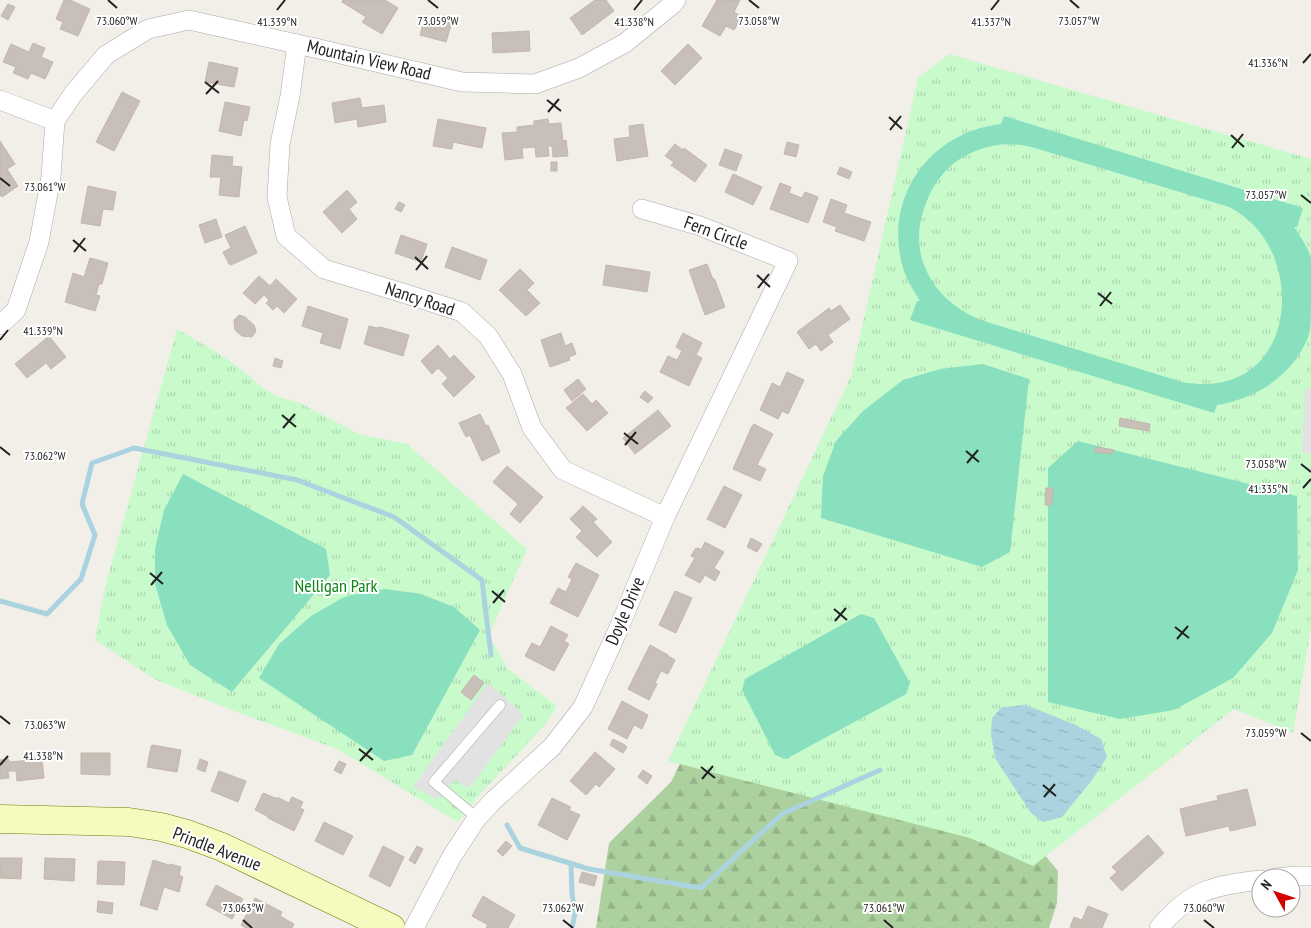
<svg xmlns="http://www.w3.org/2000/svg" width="1311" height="928" viewBox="0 0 1311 928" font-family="'PT Sans Narrow',sans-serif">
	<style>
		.forest { fill: url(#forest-firs) }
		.park { fill: url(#park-tufts) }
		.pitch { fill: #88e0be; fill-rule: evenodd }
		.parking { fill: #e2e2e2 }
		.water { fill: url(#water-ripples) }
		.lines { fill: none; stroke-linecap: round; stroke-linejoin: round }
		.stream { stroke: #aad3df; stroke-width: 5 }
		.building { fill: #c7bfb8; stroke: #c4b6ab }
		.lane-casing { stroke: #a9a9a9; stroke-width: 11 }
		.street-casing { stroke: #a9a9a9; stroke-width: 20 }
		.secondary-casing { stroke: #707d05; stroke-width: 29 }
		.lane { stroke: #fff; stroke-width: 10 }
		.street { stroke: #fff; stroke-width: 19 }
		.secondary { stroke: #f7fabf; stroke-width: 28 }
		.ticks { fill: none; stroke: #222; stroke-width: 2 }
		.labels { text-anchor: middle; stroke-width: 4; stroke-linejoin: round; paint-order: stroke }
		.street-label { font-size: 18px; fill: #222; stroke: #fff }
		.park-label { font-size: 18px; fill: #0c8416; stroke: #fff }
		.ticks-label { font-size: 12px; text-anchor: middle; fill: #222; stroke: #fff; stroke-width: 4; stroke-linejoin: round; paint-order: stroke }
	</style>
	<defs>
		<pattern id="forest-firs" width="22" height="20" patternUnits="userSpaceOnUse" patternTransform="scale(1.25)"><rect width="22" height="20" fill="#add19e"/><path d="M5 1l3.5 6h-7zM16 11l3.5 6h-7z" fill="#95b388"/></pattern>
		<pattern id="park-tufts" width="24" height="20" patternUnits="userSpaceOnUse" patternTransform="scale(1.25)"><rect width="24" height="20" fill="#c8facc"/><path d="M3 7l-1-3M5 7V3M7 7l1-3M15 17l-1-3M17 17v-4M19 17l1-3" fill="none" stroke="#acd6af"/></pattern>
		<pattern id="water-ripples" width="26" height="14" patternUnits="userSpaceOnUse" patternTransform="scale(1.25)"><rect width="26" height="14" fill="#aad3df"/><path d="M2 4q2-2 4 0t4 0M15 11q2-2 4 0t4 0" fill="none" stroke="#92b5bf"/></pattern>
	</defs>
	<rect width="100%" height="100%" fill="#f2efe9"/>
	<!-- forest -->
	<path class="forest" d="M711,701L1024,830L1058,871L1057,903L1049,928H596L609,843L671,782Z"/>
	<!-- park -->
	<g class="park">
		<path d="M949,54L1311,159V629L1293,733L1234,709L1033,866L970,838L668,761L851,376L918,78Z"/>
		<path d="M177,329L226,358L265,389L279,397L300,403L359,434L407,444L527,549L489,635L507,668L557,706L546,724L480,794L458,822L337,749L229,709L156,680L95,640L106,583Z"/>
	</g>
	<!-- pitch -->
	<g class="pitch">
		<path d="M1004,116L1303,208L1297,227H1294C1300,236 1308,247 1311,258C1311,268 1311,281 1311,292C1311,304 1311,319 1310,330C1309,336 1306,342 1303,348C1285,380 1253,399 1217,405L1214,413L910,320L917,301H920C914,291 908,282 904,271C881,200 929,132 1001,124ZM1007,144L1022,145L1035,148L1229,207C1311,247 1300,404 1182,382L984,321C934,303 905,255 926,203C934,182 947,165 967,155C980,148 993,145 1007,144Z"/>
		<path d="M983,364L1029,379L1010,552L982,567L821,518L823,476L836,441L863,411L903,380L940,369Z"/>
		<path d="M1078,441L1297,496L1298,570L1272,633L1233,678L1174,710L1120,719L1048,702V468Z"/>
		<path d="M183,474L326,549L330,575L232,692L190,665L167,625L155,584V549L164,510Z"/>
		<path d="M385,589L421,594L454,607L480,630L412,755L384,761L259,678L279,644L311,616L344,597Z"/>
		<path d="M861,614L874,618L910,683L906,694L786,759L775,755L742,690L745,679Z"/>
	</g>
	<!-- parking -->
	<g class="parking">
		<path d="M1311,388V453H1302L1305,389Z"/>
		<path d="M488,683L524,715L469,788L455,780L437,799L413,787Z"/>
	</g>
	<!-- water -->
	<path class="water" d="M1026,705L1076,725L1101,739L1107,757L1092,780L1062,817L1043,822L1031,813L995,758L991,734L992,718L1002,707Z"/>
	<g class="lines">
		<!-- stream -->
		<g class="stream">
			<path d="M0,601L47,614L81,579L95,535L82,504L92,463L134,448L297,480L394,517L482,580L491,655"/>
			<path d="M507,825L520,848L589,869L701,888L782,814L880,770"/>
			<path d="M571,864L572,893L575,913L572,928"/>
		</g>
	</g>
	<!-- building -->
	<g class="building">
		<path d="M64,0H70L90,9L78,36L60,29L63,22L56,19Z"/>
		<path d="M343,0H385L398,8L382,34L362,22L366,17L342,2Z"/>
		<path d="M595,0H606L614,11L582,35L570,18Z"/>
		<path d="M717,0H740L734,12L742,17L734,30L726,26L720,36L702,26Z"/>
		<path d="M8,4L15,7L8,20L1,16Z"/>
		<path d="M443,15L452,17L453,19L446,42L420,35L425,17L441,21Z"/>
		<path d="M529,31L530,51L493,53L492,33Z"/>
		<path d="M33,43L45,48L41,57L53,62L45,79L31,73L28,79L13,73L16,67L3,62L11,44L29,52Z"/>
		<path d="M688,44L702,58L675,85L661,71Z"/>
		<path d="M209,62L238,68L234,87L205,82Z"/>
		<path d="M122,92L140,101L114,151L96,142Z"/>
		<path d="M360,98L362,108L384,105L386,122L358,127L357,119L335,123L332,103Z"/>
		<path d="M225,102L250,107L247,121L244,120L241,136L219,131Z"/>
		<path d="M438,119L486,128L482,148L453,142L452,149L433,146Z"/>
		<path d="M548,119L549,124L561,123L563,141L566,140L568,156L553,157L552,146H548L549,156L536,157L535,147L522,148L523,158L505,160L502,133L517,132V127L534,125V121Z"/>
		<path d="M643,124L648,156L617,161L614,139L630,137L629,126Z"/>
		<path d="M0,141L15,164L7,169L18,186L2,197L0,195Z"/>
		<path d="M787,142L799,145L796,157L784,154Z"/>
		<path d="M675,144L683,150L684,148L707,165L695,182L671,165L674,162L665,156Z"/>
		<path d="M725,149L742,155L736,171L719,165Z"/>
		<path d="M212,155L233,157L232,166L242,167L239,197L219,195L221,177H210Z"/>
		<rect x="551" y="162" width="6" height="9"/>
		<path d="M840,167L852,172L849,179L837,174Z"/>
		<path d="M733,174L762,187L753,205L725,192Z"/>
		<path d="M780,183L791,187L789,193L802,198L805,192L818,197L808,223L770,209Z"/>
		<path d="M88,186L116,192L113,210L103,209L100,226L81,223Z"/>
		<path d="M347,190L357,202L349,209L357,219L342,233L323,212Z"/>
		<path d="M831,199L847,205L844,213L871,222L864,241L835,231L837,227L823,222Z"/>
		<path d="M399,202L405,205L401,212L395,209Z"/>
		<path d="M216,219L222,237L205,243L199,225Z"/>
		<path d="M245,226L257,253L231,265L229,264L223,252L231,248L225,235Z"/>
		<path d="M401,235L427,244L421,262L395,253Z"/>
		<path d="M452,247L487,260L480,280L445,267Z"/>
		<path d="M90,258L108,263L102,284H99L96,295L100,296L95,311L65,302L73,273L84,277Z"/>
		<path d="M707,264L712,277L715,280L725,307L705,315L689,270Z"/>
		<path d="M606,265L650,272L647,292L603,285Z"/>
		<path d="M520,269L534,283L527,290L540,303L526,316L499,290Z"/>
		<path d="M259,276L270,286L276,279L297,299L284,313L277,306L273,310L266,303L269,300L264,295L255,304L243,293Z"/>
		<path d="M840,305L850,319L828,335L833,342L821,351L816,344L809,349L797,332L829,308L831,311Z"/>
		<path d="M308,306L348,319L340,349L320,343L323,333L302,326Z"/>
		<path d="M239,315L245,317L254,325L256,331L252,337L242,336L235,330L234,320Z"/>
		<path d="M369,326L378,328L380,327L409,335L403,356L364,344Z"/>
		<path d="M561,333L565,346L572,343L576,354L569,357L570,360L550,367L541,340Z"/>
		<path d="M683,333L702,343L696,355L702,358L689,386L660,372L668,356L677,360L682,351L676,347Z"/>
		<path d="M49,336L66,357L51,369L46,363L27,378L15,364Z"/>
		<path d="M438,345L450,359L454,355L475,377L454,397L442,384L448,378L438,368L432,374L421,361Z"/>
		<path d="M275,358L283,361L281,368L273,366Z"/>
		<path d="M787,372L804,380L788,414L782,411L778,419L760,410L772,383L780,387Z"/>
		<path d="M578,379L586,389L572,401L564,390Z"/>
		<path d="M645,391L653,398L648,403L640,397Z"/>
		<path d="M583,394L592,404L596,400L608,413L587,431L566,408Z"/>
		<path d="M658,410L671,426L635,454L623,438Z"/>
		<path d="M480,414L486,426L488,425L500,452L482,461L470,435L466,437L459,423Z"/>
		<path d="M1120,418L1150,424L1149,431L1119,426Z"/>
		<path d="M754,424L773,434L757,465L766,469L760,481L733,469L752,426Z"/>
		<path d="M1096,447L1114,450L1113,453L1111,454L1095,452Z"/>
		<path d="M507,466L543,497L520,523L510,514L518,504L493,482Z"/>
		<path d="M724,486L742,495L725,528L707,519Z"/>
		<path d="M1046,488H1053L1052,504L1050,505H1045Z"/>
		<path d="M583,506L597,519L593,522L612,542L597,557L576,537L582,531L570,519Z"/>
		<path d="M751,538L762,544L757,552L747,547Z"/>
		<path d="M705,542L724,552L714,568L720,572L715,581L705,575L700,583L685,575L695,558L691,556L695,549L699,548L701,550Z"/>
		<path d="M576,563L599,575L578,617L550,603L558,588L566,592L572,579L568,577Z"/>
		<path d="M675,591L692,598L676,633L659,625Z"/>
		<path d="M551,626L568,635L564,641L569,644L554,671L525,656L532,643L540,647Z"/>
		<path d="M650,645L668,655V656L675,660L668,674L661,671L655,683L657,684L649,700L628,689Z"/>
		<path d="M474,675L484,683L471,700L461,692Z"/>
		<path d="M622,701L648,715L642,729L634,725L627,739L608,729Z"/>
		<path d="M613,739L625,745L627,747L623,753L610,745Z"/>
		<path d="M152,745L181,750L177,772L147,767L151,747Z"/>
		<path d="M595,752L615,769L599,787L596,784L586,795L570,781Z"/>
		<path d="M81,753H110V775L81,774Z"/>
		<path d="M8,759L10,762L42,759L44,778L17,781L16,771H8L9,778L0,779V760Z"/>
		<path d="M200,759L208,762L205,772L197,769Z"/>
		<path d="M339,761L346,764L341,774L334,770Z"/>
		<path d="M643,770L652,776L647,784L638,777Z"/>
		<path d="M219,771L246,781L238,802L211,791Z"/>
		<path d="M1247,789L1256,825L1230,831L1229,826L1186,836L1180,809L1218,800L1217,796Z"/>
		<path d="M263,793L275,798H279L289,803L292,797L303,802L300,808L304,810L294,831L268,818L267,816L255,810Z"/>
		<path d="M552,798L571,807L569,810L580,815L567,840L538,825Z"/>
		<path d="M324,822L353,836L343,855L315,841Z"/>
		<path d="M1148,835L1164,853L1122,891L1110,878L1117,872L1112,867Z"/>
		<path d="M506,841L512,846L503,856L497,851Z"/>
		<path d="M383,846L404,857L390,887L369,876Z"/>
		<path d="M417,846L423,849L415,864L409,860Z"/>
		<path d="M0,858H22L21,879L0,878Z"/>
		<path d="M45,858L75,859L74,881L44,879Z"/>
		<path d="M153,860L169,865L171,864L181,867L179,875L183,877L179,892L164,887L157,910L140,905Z"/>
		<path d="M100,861L125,862L124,885L97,884L98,862Z"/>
		<path d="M582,872L597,876L594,886L579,882Z"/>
		<path d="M216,885L243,899L232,919L206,905Z"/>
		<path d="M483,896L515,915L508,928H486L488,925L472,916Z"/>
		<path d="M255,898L282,912L280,916L294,924L292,928H246L241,925Z"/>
		<path d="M98,901L113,903L112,914L97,912Z"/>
		<path d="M1088,906L1108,914L1102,928H1073L1070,927L1074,917L1082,920Z"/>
	</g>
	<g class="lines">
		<defs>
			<path id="lane" d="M477,818L434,782L500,705"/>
			<g id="street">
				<path d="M297,44L290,96L280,144L277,197L286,236L324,269L403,293L462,312L488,336L512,374L532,428L563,470L665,517"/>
				<path d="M0,100L55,121"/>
				<path d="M0,325L16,310L39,242L51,177L55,121L73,94L106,55L148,29L189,20L319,49L462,82L535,84L579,68L625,43L673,4L676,0"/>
				<path d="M1275,878L1297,876H1311"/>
				<path d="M414,928L452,856L477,818L493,801L552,747L583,707L618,630L665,517L788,261L700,226L642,209"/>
				<path d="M1159,928C1190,890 1214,885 1261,880"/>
			</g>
			<path id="secondary" d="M0,819L129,822L161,827L187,834L222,847L391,928"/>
		</defs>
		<!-- lane casing -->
		<use href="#lane" class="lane-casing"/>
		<!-- street casing -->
		<use href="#street" class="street-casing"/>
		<!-- secondary casing -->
		<use href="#secondary" class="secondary-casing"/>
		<!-- lane -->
		<use href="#lane" class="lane"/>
		<!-- street -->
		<use href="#street" class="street"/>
		<!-- secondary -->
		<use href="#secondary" class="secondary"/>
	</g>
	<!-- ticks -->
	<path class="ticks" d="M108,0L117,8M428,0L438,8M749,0L759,8M1070,0L1079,8M277,10L285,0M634,10L642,0M991,10L999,0M1303,63L1311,54M205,82L219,93M206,94L218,81M547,100L561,111M548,112L559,99M889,117L902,129M890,130L901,116M1231,135L1244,147M1232,148L1243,134M0,178L10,186M1301,195L1311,203M73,240L86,251M74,252L85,238M415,257L428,269M416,270L427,256M757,275L770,287M758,288L769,274M1098,293L1112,304M1100,306L1111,292M0,340L8,330M282,415L296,427M283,428L295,414M624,433L638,444M625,445L636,432M0,447L10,455M966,451L979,462M967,463L978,450M1301,464L1311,472M1303,488L1311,479M150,573L163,584M151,585L162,572M492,591L505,602M493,603L504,590M834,609L847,620M835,621L846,608M1175,627L1189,638M1177,639L1188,626M0,716L10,724M1301,733L1311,741M359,749L373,760M360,761L372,748M0,765L8,756M701,767L715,778M702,779L713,766M1043,785L1056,796M1044,797L1055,784M243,920L252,928M563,920L573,928M884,920L893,928M1204,920L1214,928"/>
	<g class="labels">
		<!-- street labels -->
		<g class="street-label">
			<text transform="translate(369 60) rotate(13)" y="6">Mountain View Road</text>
			<text transform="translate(716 233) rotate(20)" y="6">Fern Circle</text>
			<text transform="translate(420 299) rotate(18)" y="6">Nancy Road</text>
			<text transform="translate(625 611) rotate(-67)" y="6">Doyle Drive</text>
			<text transform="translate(217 849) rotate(21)" y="6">Prindle Avenue</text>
		</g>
		<!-- park labels -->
		<g class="park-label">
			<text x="336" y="592">Nelligan Park</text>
		</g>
	</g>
	<g class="ticks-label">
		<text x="759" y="25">73.058°W</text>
		<text x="1079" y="25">73.057°W</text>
		<text x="117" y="25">73.060°W</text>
		<text x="438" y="25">73.059°W</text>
		<text x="277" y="26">41.339°N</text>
		<text x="634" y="26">41.338°N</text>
		<text x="991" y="26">41.337°N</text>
		<text x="1268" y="67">41.336°N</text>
		<text x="45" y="191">73.061°W</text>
		<text x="1266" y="199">73.057°W</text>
		<text x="43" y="335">41.339°N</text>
		<text x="45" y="460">73.062°W</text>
		<text x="1266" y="468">73.058°W</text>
		<text x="1268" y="493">41.335°N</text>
		<text x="45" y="729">73.063°W</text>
		<text x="1266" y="737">73.059°W</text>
		<text x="43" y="760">41.338°N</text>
		<text x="243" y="912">73.063°W</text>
		<text x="563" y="912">73.062°W</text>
		<text x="884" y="912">73.061°W</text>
		<text x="1204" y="912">73.060°W</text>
	</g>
	<!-- north arrow -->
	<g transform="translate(1276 893) rotate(310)"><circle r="24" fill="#ffffff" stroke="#a7a7a7"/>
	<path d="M0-4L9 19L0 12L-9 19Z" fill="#d40000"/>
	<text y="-8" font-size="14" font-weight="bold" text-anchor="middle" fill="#222222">N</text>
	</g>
</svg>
